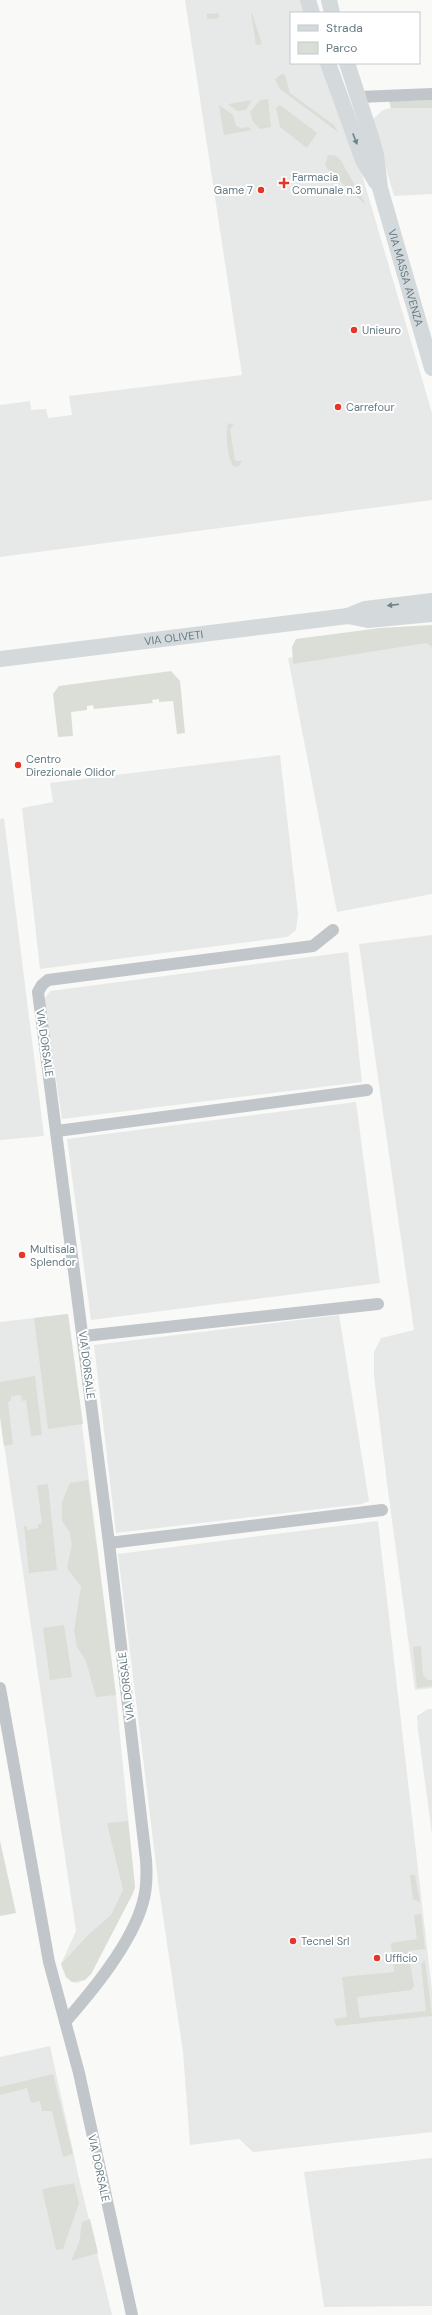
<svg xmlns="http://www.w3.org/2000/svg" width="432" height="2315" viewBox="0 0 432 2315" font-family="'DM Sans',sans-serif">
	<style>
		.built { fill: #e7e9e8 }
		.green { fill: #daded6 }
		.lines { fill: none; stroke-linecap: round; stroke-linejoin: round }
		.minor { stroke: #c0c6c9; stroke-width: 12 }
		.major { stroke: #d4d9dc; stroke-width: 16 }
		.oneway { fill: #6f848b }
		.poi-dot { fill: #e6362a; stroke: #fff; stroke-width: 1.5 }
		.labels { text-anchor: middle; stroke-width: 4; stroke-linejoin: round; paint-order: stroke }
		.poi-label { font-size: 11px; fill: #647a82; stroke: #fff; text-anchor: start }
		.street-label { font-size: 11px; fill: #647a82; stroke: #fff }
	</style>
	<rect width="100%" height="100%" fill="#f9f9f7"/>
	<!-- built -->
	<g class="built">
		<path d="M185,0H302L306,13H291V63H323L358,161L432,413V500L0,557V405L30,401L31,410L46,409L48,418L72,415L69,396L242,375Z"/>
		<path d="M391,108H432V194L394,196L372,120L383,110Z"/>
		<path d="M432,638V894L337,912L288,658Z"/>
		<path d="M280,755L298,914L296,930L287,937L40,969L22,808L53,802L50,783Z"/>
		<path d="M4,818L44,1136L0,1140V819Z"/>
		<path d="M432,935V1688L415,1690L388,1491L374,1376V1352L381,1338L414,1330L359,944Z"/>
		<path d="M348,952L362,1082L62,1119L44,1000L50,991Z"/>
		<path d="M356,1102L380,1283L91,1320L67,1139Z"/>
		<path d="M68,1314L116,1695L135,1887L133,1893L91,1974L78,1983L72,1982L66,1977L61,1964L76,1931L0,1417V1322Z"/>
		<path d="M339,1315L369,1501L362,1504L116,1533L94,1345Z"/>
		<path d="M378,1521L432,1991V2132L253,2152L239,2139L190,2145L183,2052L159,1889L118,1554Z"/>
		<path d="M428,1709H432V1834L418,1730L417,1716Z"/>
		<path d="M50,2046L78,2174L112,2315H0V2057Z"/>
		<path d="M432,2158V2306L324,2307L304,2172Z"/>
	</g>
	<!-- green -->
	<g class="green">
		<path d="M219,13V18L207,19V14Z"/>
		<path d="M251,13H252L262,44L256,45Z"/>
		<path d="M282,74L285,75L290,93L334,125L338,132L280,89L275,79Z"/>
		<path d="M268,99L271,127L260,129L253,122L250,112L260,100Z"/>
		<path d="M252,100L246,110L237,111L228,104Z"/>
		<path d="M432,100V108H391L389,101Z"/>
		<path d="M219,105L233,115L236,126L242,128L248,127L252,130L224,135Z"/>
		<path d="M280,105L317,133L307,148L280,127L276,108Z"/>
		<path d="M328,155H334L340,159L366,205L328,170L325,164Z"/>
		<path d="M229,423L234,425L230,429L235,461H242L239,466L235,467C228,465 224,428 229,423Z"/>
		<path d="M432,625V651L431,646L426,643L293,664L292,647L296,639L380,628Z"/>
		<path d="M171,671L180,681L185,733L177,734L173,701L159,702V699L152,700L153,703L94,709L93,705L87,706V710L71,712L73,736L58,737L53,694L59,686Z"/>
		<path d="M68,1314L83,1424L48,1429L34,1318Z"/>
		<path d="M35,1376L42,1435L31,1436L26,1400L22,1401L21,1395L11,1396V1401L8,1402L13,1444L4,1446L0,1417V1382Z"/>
		<path d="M88,1480L116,1695L96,1697L86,1661L77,1647L74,1631L81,1586L67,1568L72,1544L69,1531L62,1521V1502L70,1483Z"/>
		<path d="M48,1484L57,1570L29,1573L24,1526H27V1530L38,1528V1524L42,1523L37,1485Z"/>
		<path d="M64,1625L72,1677L50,1680L43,1628Z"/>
		<path d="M421,1646L423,1675L428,1680H432V1686L417,1688L413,1647Z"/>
		<path d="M128,1821L135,1887L133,1893L91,1974L85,1980L72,1982L66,1977L61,1964L87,1936L111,1915L123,1890L107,1823Z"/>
		<path d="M0,1841L16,1913L0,1916Z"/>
		<path d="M410,1875H415L420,1902L413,1899Z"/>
		<path d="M421,1914L425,1949L408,1951L414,1986L411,1990L357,1997L360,2018L426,2011L421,1964L425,1960L432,2016L336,2026L334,2019L347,2017L342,1977L394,1972L391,1943L417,1939L414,1915Z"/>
		<path d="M53,2074L73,2154L63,2157L52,2111H42L40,2101L31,2103L27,2088L0,2095V2087Z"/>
		<path d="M74,2183L79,2203L63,2249L56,2250L42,2189Z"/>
		<path d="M90,2219L98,2253L71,2261L79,2243L82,2222Z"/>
	</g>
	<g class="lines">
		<!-- minor -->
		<g class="minor">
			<path d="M359,97L432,94"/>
			<path d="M57,1131L367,1090"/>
			<path d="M84,1336L378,1304"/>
			<path d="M109,1543L382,1510"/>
			<path d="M0,1688L49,1962L79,2073L132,2315"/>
			<path d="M66,2021C93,1990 132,1943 143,1902C147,1888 147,1874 146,1860L109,1543L38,992L42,985L48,980L313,946L333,930"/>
		</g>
		<!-- major -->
		<g class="major">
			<path d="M308,0L312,13"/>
			<path d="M329,0L332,13"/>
			<path d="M328,63L363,160L376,182"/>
			<path id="s1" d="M347,63L371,137L376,155L380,188L432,368"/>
			<path d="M348,616L365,609L432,601"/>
			<path id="s2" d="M0,659L348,616L368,620L432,614"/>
		</g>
	</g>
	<!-- one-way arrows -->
	<defs><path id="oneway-solid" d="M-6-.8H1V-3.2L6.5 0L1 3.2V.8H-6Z"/></defs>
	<g class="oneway">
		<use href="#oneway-solid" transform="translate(355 139) rotate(69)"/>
		<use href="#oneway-solid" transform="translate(393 605) rotate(173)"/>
	</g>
	<!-- markers -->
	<g class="poi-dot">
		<path d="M282 177h4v4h4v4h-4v4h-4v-4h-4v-4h4z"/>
		<circle cx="261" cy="190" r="4"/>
		<circle cx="354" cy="330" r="4"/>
		<circle cx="338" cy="407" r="4"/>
		<circle cx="18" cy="765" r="4"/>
		<circle cx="22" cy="1255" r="4"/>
		<circle cx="293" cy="1941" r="4"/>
		<circle cx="377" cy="1958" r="4"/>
	</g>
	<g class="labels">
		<!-- poi labels -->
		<g class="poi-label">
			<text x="292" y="181">Farmacia<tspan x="292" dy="13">Comunale n.3</tspan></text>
			<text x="253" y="194" text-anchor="end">Game 7</text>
			<text x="362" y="334">Unieuro</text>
			<text x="346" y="411">Carrefour</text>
			<text x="26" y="763">Centro<tspan x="26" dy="13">Direzionale Olidor</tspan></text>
			<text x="30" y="1253">Multisala<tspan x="30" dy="13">Splendor</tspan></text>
			<text x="301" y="1945">Tecnel Srl</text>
			<text x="385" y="1962">Ufficio</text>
		</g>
		<!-- street labels -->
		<g class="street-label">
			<text dy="4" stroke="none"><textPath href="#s1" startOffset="223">VIA MASSA AVENZA</textPath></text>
			<text dy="4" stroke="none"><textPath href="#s2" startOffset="175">VIA OLIVETI</textPath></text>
			<text transform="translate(45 1043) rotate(82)" y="4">VIA DORSALE</text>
			<text transform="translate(87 1365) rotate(83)" y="4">VIA DORSALE</text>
			<text transform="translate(126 1686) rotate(-97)" y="4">VIA DORSALE</text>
			<text transform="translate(99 2168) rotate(78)" y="4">VIA DORSALE</text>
		</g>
	</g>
	<!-- legend -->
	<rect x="290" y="12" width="130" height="52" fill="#ffffff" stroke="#c1cacd"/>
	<rect x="298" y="25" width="20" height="6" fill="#d4d9dc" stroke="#c1cacd"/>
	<text x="326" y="32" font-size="12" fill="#647a82">Strada</text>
	<rect x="298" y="42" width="20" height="12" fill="#daded6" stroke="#c1cacd"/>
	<text x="326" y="52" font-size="12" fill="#647a82">Parco</text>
</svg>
